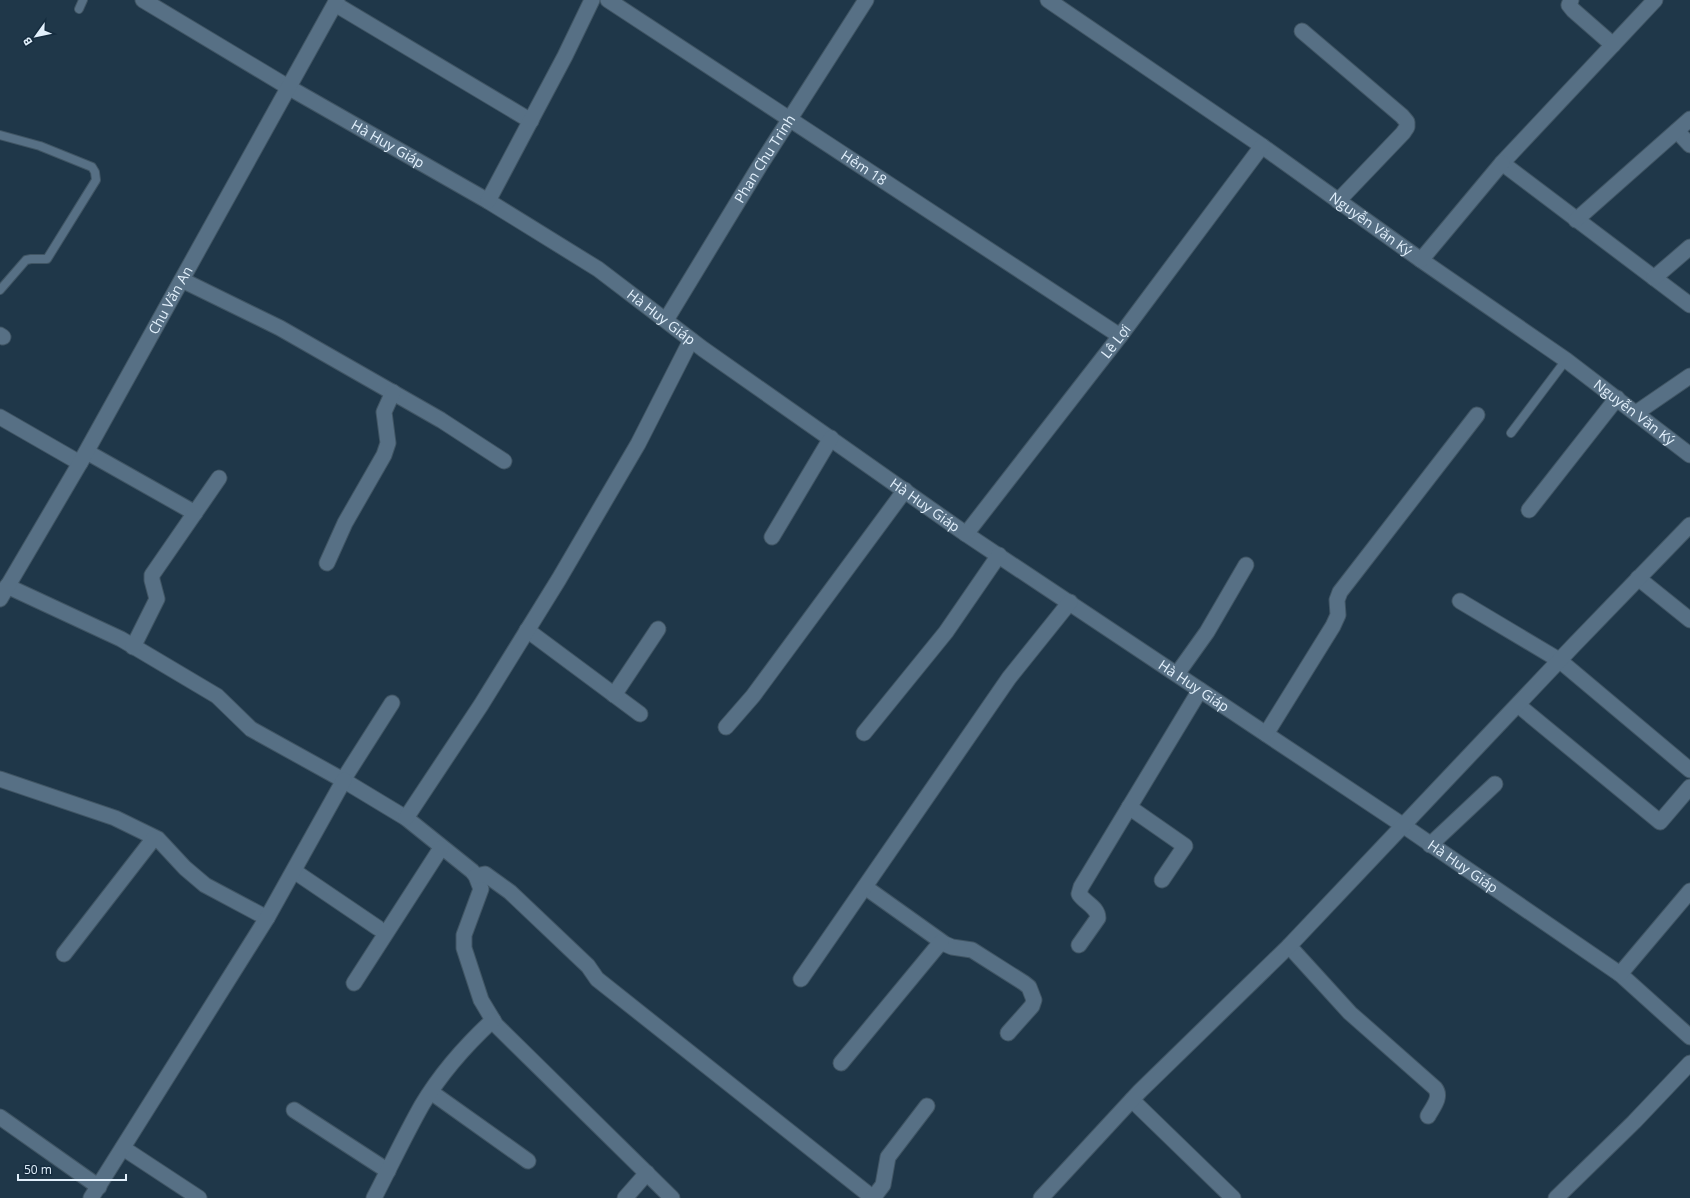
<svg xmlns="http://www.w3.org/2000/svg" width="1690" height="1198" viewBox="0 0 1690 1198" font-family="'Open Sans',sans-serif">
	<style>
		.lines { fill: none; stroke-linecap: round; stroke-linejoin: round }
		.lane-casing { stroke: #405564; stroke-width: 10 }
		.street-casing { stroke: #405564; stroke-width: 17 }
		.lane { stroke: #577085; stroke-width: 8 }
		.street { stroke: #577085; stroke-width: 15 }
		.labels { text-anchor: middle; stroke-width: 3; stroke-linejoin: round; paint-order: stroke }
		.street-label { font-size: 14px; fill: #e2f0fc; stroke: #152c3f }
	</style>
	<rect width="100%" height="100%" fill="#1f3749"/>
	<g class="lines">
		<defs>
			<g id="lane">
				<path d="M79,9L83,0"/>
				<path d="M0,135L40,146L92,167L95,172L96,180L47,259H31L26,260L0,290"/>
				<path d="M1511,433L1566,360"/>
			</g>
			<g id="street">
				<path id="s1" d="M143,0L288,87L488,201L598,269L703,349L966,534L1404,826L1620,974L1690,1037"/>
				<path id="s2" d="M608,0L1120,336"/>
				<path id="s3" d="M1048,0L1262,146L1421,260L1566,360L1690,455"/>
				<path d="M1571,0L1569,5L1573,10L1613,45"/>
				<path d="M1655,0L1502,163L1690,305"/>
				<path d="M335,4L531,121"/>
				<path d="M1302,31L1402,116L1407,122V127L1403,133L1338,201"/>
				<path d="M1677,131L1690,145"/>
				<path d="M488,201L565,56L592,0"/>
				<path d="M1576,220L1690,119"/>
				<path d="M1421,260L1502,163"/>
				<path d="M1654,278L1690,247"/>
				<path d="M182,280L280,328L441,420L504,461"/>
				<path id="s4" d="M666,320L759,167L866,0"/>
				<path d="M0,335L3,337"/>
				<path d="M1636,413L1690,376"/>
				<path d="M0,417L80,463"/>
				<path d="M87,452L195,513"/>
				<path d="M1529,510L1617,398"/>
				<path id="s5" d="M966,534L1120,336L1262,146"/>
				<path d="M772,537L831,438"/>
				<path d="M327,563L345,523L384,455L388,443L384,412L393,392"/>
				<path d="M1638,578L1690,620"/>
				<path d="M7,586L121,639L217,696L251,729L343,780L406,818L472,871L476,876L481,889L464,935V948L481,1000L496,1025L672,1198"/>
				<path id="s6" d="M0,599L80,463L337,0"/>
				<path d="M1460,601L1559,660L1690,770"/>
				<path d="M527,630L640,714"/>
				<path d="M133,647L157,599L152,580V575L219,478"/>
				<path d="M1177,674L1207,632L1246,565"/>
				<path d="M614,695L658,629"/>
				<path d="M1518,705L1660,822L1690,787"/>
				<path d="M726,727L753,696L905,490"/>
				<path d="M864,733L946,632L999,555"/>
				<path d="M1266,734L1333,626L1338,615L1337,600L1340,592L1477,415"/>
				<path d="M0,779L115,818L158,839L185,868L205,885L267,918"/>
				<path d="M343,780L392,703"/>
				<path d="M1129,807L1185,846L1162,880"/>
				<path d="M406,818L481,705L559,579L638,444L691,340"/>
				<path d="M1430,845L1495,784"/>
				<path d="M294,871L378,928"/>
				<path d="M476,876L485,874L510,892L588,966L597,979L873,1198"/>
				<path d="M865,887L945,944L952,947L972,950L1024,983L1029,987L1034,1000L1032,1006L1008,1033"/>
				<path d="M1079,945L1098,918C1098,907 1085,903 1079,894L1081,887L1200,690"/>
				<path d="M1289,946L1350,1013L1435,1088C1442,1097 1433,1107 1428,1116"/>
				<path d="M64,954L154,838"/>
				<path d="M1620,974L1690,891"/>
				<path d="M801,979L1009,678L1070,602"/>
				<path d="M354,983L441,848"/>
				<path d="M841,1063L941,942"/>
				<path d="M431,1092L528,1161"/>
				<path d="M1132,1100L1233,1198"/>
				<path d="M294,1110L388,1171"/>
				<path d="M0,1117L99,1187"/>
				<path d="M123,1148L199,1198"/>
				<path d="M91,1198L267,918L344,780"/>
				<path d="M374,1198C390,1167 405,1135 422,1105C441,1073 466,1045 493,1020"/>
				<path d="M625,1198L647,1173"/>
				<path d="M873,1198L883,1185L888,1157L927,1106"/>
				<path d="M1041,1198L1140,1091L1289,946L1573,646L1690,525"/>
				<path d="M1556,1198L1634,1122L1690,1063"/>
			</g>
		</defs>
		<!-- lane casing -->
		<use href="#lane" class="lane-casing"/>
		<!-- street casing -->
		<use href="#street" class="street-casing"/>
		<!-- lane -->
		<use href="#lane" class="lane"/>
		<!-- street -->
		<use href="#street" class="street"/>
	</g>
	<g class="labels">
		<!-- street labels -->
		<g class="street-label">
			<text dy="5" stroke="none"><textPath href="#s1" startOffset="284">Hà Huy Giáp</textPath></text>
			<text dy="5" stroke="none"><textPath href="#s4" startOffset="189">Phan Chu Trinh</textPath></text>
			<text dy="5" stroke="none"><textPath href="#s2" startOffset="306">Hẻm 18</textPath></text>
			<text dy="5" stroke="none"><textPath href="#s3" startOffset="393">Nguyễn Văn Ký</textPath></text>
			<text dy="5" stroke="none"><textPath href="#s6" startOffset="344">Chu Văn An</textPath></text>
			<text dy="5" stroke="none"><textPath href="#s1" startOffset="608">Hà Huy Giáp</textPath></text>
			<text dy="5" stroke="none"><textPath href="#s5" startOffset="244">Lê Lợi</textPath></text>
			<text dy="5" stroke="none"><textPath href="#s3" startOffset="717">Nguyễn Văn Ký</textPath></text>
			<text dy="5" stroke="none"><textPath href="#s1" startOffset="932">Hà Huy Giáp</textPath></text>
			<text dy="5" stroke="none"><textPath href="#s1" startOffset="1256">Hà Huy Giáp</textPath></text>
			<text dy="5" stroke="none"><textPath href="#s1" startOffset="1580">Hà Huy Giáp</textPath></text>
		</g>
	</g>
	<!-- north arrow -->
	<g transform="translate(36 36) rotate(237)" stroke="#152c3f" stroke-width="3" paint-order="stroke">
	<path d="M0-3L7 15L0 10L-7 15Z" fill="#e2f0fc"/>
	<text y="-6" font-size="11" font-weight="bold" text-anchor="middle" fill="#e2f0fc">B</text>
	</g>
	<!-- scale -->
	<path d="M18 1174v6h108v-6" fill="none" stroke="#e2f0fc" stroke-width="2"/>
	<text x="24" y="1174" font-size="12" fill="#e2f0fc" stroke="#152c3f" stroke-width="3" paint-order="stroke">50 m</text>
</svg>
